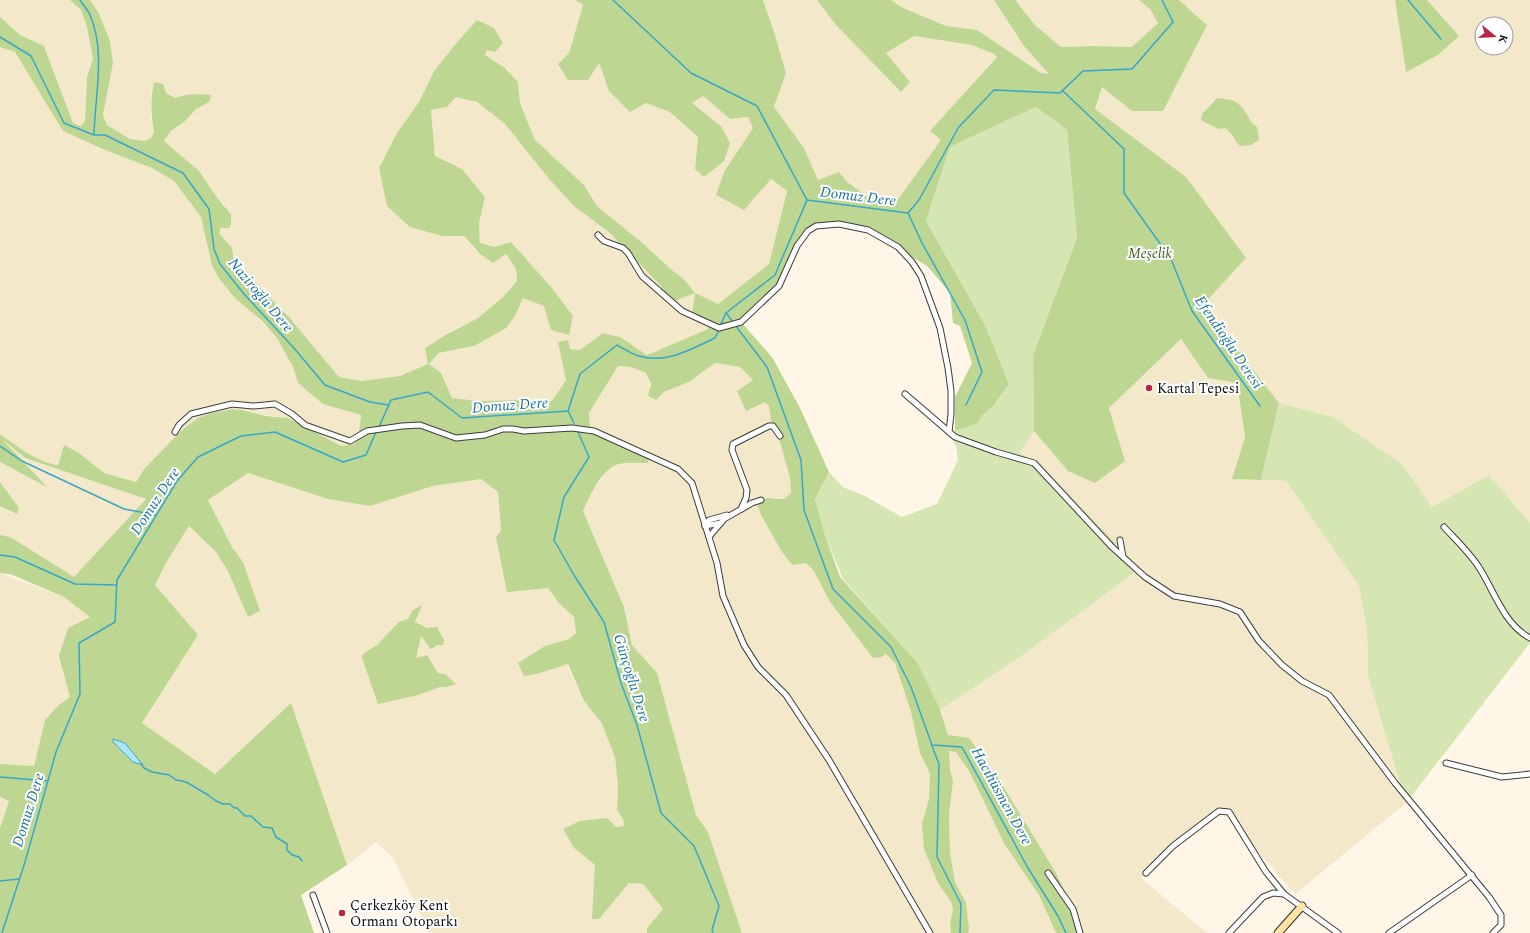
<svg xmlns="http://www.w3.org/2000/svg" width="1530" height="933" viewBox="0 0 1530 933" font-family="Spectral,serif">
	<style>
		.farmland { fill: #f3e8c9; fill-rule: evenodd }
		.green { fill: #d6e6b3 }
		.forest { fill: #bdd792; fill-rule: evenodd }
		.water { fill: #ade5f4; stroke: #36a7c9 }
		.lines { fill: none; stroke-linecap: round; stroke-linejoin: round }
		.stream { stroke: #36a7c9; stroke-width: 1.5 }
		.street-casing { stroke: #3d3d3d; stroke-width: 7 }
		.secondary-casing { stroke: #2c2c2c; stroke-width: 9 }
		.street { stroke: #fff; stroke-width: 5 }
		.secondary { stroke: #fde4a3; stroke-width: 7 }
		.poi-dot { fill: #b52745; stroke: #fff; stroke-width: 1.5 }
		.labels { text-anchor: middle; stroke-width: 4; stroke-linejoin: round; paint-order: stroke }
		.park-label { font-size: 14px; font-style: italic; fill: #365e1d; stroke: #fff }
		.poi-label { font-size: 14px; fill: #0a0a0a; stroke: #fff; text-anchor: start }
		.water-label { font-size: 15px; font-style: italic; fill: #187496; stroke: #fff }
	</style>
	<rect width="100%" height="100%" fill="#fff6e7"/>
	<!-- farmland -->
	<g class="farmland">
		<path d="M0,0H70L81,10L88,30L93,59L87,77L85,121L81,126L73,123L44,46L20,35L0,17Z"/>
		<path d="M90,0H575L583,5L569,53L559,64L599,63L609,91L670,111L698,137L695,169L721,126L692,103L703,96L730,119L749,117L753,128L725,170L771,179L787,191L769,264L718,304L708,329L694,335L647,355L618,336L603,333L580,350L570,349L566,380L552,401L537,404L516,400L479,401L452,398L441,373L429,364L400,376L361,381L339,377L288,316L270,297L246,273L235,266L232,248L219,233L231,213L218,199L199,171L164,141L171,131L184,122L196,108L209,102L183,95L175,98L166,93L154,82L151,93V119L154,132L151,138L144,141L130,139L107,125L103,115L113,63L110,41ZM477,20L487,49L485,55L505,68L518,82L520,103L535,140L584,185L597,206L639,241L673,271L685,280L695,293L669,302L661,286L610,233L579,210L549,179L505,124L477,102L456,97L447,107L431,110L435,156L462,169L485,197L479,223L480,243L494,247L511,242L552,288L573,316L544,306L523,297L515,316L472,347L440,353L429,363L425,348L451,331L478,318L504,296L517,281L516,269L506,254L493,263L476,251L464,236H442L397,133L419,102L434,71L458,41Z"/>
		<path d="M763,0H817L836,25L901,92L910,82L886,53L914,36L972,45L994,54L997,57L989,65L931,131L941,140L897,202L872,200L846,182L818,180L804,148L774,107L786,73L775,35Z"/>
		<path d="M891,0H994L1024,46L1050,74L1041,73L977,30L946,26L901,7Z"/>
		<path d="M1015,0H1139L1150,9L1158,23L1132,47L1094,46L1061,47L1036,26Z"/>
		<path d="M1179,0H1395L1406,72L1459,36L1427,0H1530V523L1489,475L1432,507L1402,464L1333,417L1279,403L1203,305L1246,258L1095,109L1102,87L1132,111L1207,25ZM1482,24H1506V48H1482ZM1217,98L1250,121L1257,127L1233,139L1230,132L1225,128L1218,129L1202,114Z"/>
		<path d="M0,47L15,51L63,131L105,150L152,168L174,181L201,217L212,266L220,280L277,338L293,367L298,383L323,404L361,415L358,441L354,444L341,446L288,418L264,415L242,410L229,409L199,418L183,429L144,469L136,482L104,473L79,454L64,446L58,465L40,460L27,454L0,434Z"/>
		<path d="M1181,339L1208,378L1237,383L1245,437L1233,479L1286,481L1359,586L1367,629L1368,676L1406,803L1295,894L1220,807L1141,878L1207,933H1084L1056,873L997,776L948,735L940,710L1023,655L1139,568L1050,474L1020,452L1034,431L1068,471L1125,461L1109,408Z"/>
		<path d="M715,363L740,367L754,381L737,391L765,402L769,406L772,427L780,442L790,478L791,493L784,499L777,497L757,504L761,515L772,533L815,571L830,602L873,657L886,654L895,663L911,712L921,755L930,774L929,799L922,824L938,883L951,902L953,909L950,924L951,933H742L708,832L696,815L657,673L632,645L624,607L583,511L594,488L607,471L619,464L648,462L649,452L590,426L589,413L618,366L631,367L646,373L656,400L664,392L689,382Z"/>
		<path d="M0,437L25,458L146,499L74,578L10,537L0,535V506L16,514L19,508L0,482V462L45,486Z"/>
		<path d="M248,473L328,499L370,506L433,486L481,479L498,492L501,531L548,588L559,603L574,617L576,633L569,639L545,646L524,676L537,674L567,664L584,701L601,722L615,757L618,786L617,810L623,819L624,826L616,827L574,848L595,865L599,918L629,883L643,884L663,909L647,928V933H428L418,909L393,858L376,842L347,865L291,703L215,774L142,723L198,635L155,585L166,563L189,526L216,552L228,571L243,562L232,547L208,500Z"/>
		<path d="M0,573L64,597L90,617L70,697L59,705L45,720L34,767L0,764Z"/>
		<path d="M949,751L956,752L969,771L1006,847L1039,895L1056,933H968L969,928L966,903L955,882L950,853L949,815L953,781L950,770Z"/>
		<path d="M0,797L9,801L0,830Z"/>
	</g>
	<!-- green -->
	<g class="green">
		<path d="M1036,107L1067,130L1077,238L1033,355L1034,431L1020,452L1050,474L1140,568L1023,655L940,710L917,662L843,579L824,532L815,499L829,472L843,487L865,496L902,517L937,504L958,460L956,446L953,441L955,431L977,424L982,416L997,402L1009,384L985,325L926,221L950,147Z"/>
		<path d="M1279,403L1333,417L1402,464L1432,507L1489,475L1530,523V643L1406,803L1368,676L1367,629L1359,586L1286,481L1261,480Z"/>
	</g>
	<!-- forest -->
	<g class="forest">
		<path d="M70,0H90L98,12L110,41L113,63L103,115L107,125L130,139L144,141L151,138L154,132C151,116 150,99 154,82L163,84L166,93L175,98C188,93 198,94 211,95L209,102L196,109L184,122L171,131L164,141L199,171L218,199L231,214V224L229,228H221L219,233L232,248L235,266L246,273L288,316L339,377L361,381L400,376L428,364L425,348L447,334L478,318L504,296L517,281L516,269L506,254L493,263L480,254L464,236H442L410,227L387,206L379,168L397,133L419,102L434,71L458,41L477,20L494,28L503,43L495,52L487,50L485,55L505,68L518,82L520,103L535,140L584,185L597,206L641,242L673,271L685,280L695,293L718,304L769,264L787,191L771,179L744,210L716,195L725,170L753,128L748,117L730,119L703,96L692,103L721,126L730,143L724,161L704,177L695,169L698,137L670,112L646,103L630,112L609,91L599,63L588,80H568L558,64L569,53L583,5L575,0H763L775,35L786,73L774,107L804,148L818,180L839,172L847,182L872,200L896,202L941,140L930,131L997,57L994,54L972,45L914,36L886,53L910,82L901,92L836,25L817,0H891L901,7L946,26L977,30L1041,73L1049,74L1024,46L994,0H1015L1036,26L1061,47L1094,46L1132,47L1158,23L1150,9L1139,0H1179L1207,25L1163,111H1132L1102,87L1095,109L1186,177L1246,258L1203,305L1279,403L1261,480L1232,479L1245,437L1237,383L1208,378L1181,339L1109,408L1125,461L1095,483L1068,471L1034,431L1033,355L1077,238L1067,130L1036,107L950,147L926,221L985,325L1009,384L995,404L982,416L977,424L955,431V397L972,363L960,326L953,323L950,293L927,266L868,230L839,224L816,226L797,246L779,286L741,322L772,357L800,408L829,472L815,499L824,532L840,577L917,662L939,707L948,735L969,738L997,776L1056,873L1084,933H1056L1039,895L1005,845L969,771L956,752L949,751L950,770L953,781L949,815L950,853L955,882L966,903L969,928L968,933H951L950,924L953,909L951,902L938,883L924,849L922,824L929,799L930,774L920,753L911,712L895,663L886,654L881,657L873,658L830,602L814,571L806,563L792,565L782,552L761,515L757,504L767,498L784,499L791,493L790,478L780,442L772,427L769,406L765,402L746,411L737,391L753,380L740,367L715,363L689,382L664,392L656,400L648,396L651,384L646,373L631,367L618,366L589,413L590,426L650,453L648,463C639,463 628,462 619,464C601,469 590,496 583,511L624,607L632,645L657,673L696,815L708,832L742,933H647V928L663,909L643,884L629,883L599,919H592L595,865L574,848L563,829L580,821L607,818L616,827L624,826L623,819L617,810L618,786L615,757L601,722L584,701L568,664L537,674L524,676L518,663L545,646L569,639L576,633L574,617L559,603L548,588L507,592L496,537L501,531L498,492L481,479L433,486L370,506L328,499L248,473L208,500L232,547L243,562L260,611L248,617L228,571L216,552L189,526L166,563L155,585L198,635L142,723L215,774L291,703L347,865L301,895L314,933H0V828L9,801L0,797V764L34,766L45,720L59,705L70,697L59,656L68,628L90,617L64,597L10,574L0,573V535L10,537L74,577L146,499L25,458L2,439L47,487L0,462V434C19,447 34,461 58,465L64,445L79,453L104,473L136,482L144,469L183,429L198,418L209,414L232,409L242,410L266,416L288,418L341,446L354,444L358,440L361,415L323,404L298,383L293,367L277,338L262,321L235,298L220,280L212,266L201,217L174,181L152,168L105,150L63,131L15,52L0,47V17L20,35L44,46L73,123L81,126L85,121L87,77L93,59L87,27L81,10ZM456,97L477,102L505,124L549,179L575,207L610,233L661,286L669,303L695,293L692,316L709,324L708,329L647,355L620,337L603,333L580,350L570,349L568,340L558,342L566,380L552,401L537,404L516,400L479,401L452,398L441,373L429,364L439,353L474,346L506,328L515,316L523,298L544,306L551,330L569,335L573,316L552,288L511,242L494,247L480,243L479,223L485,197L462,169L435,156L431,110L447,107Z"/>
		<path d="M1395,0H1427L1459,36L1438,55L1406,72Z"/>
		<path d="M1217,98C1222,99 1229,99 1234,101C1240,104 1249,115 1250,121L1257,127L1259,140L1251,145L1240,146C1234,140 1232,133 1225,128L1218,129C1213,125 1207,124 1201,120L1202,114Z"/>
		<path d="M0,482L19,508L17,514L0,506Z"/>
		<path d="M422,605L415,622L427,628L437,627L444,640L443,645H437L431,649L421,636L416,658L427,655L438,673L445,674L456,684L446,687H440L418,695L378,704L362,658L363,654L377,645L399,622L408,619L413,610Z"/>
	</g>
	<!-- water -->
	<path class="water" d="M113,739L125,743L143,765L133,762L113,742Z"/>
	<g class="lines">
		<!-- stream -->
		<g class="stream">
			<path d="M80,0C83,5 88,10 90,15C106,52 95,95 94,134"/>
			<path d="M613,0L691,73L757,106L807,200"/>
			<path d="M1408,0L1441,39"/>
			<path d="M0,37L31,56L64,123L94,135H105L183,173L209,209L214,249L220,264L244,294L293,347L325,385L370,402L389,405"/>
			<path d="M1063,91L1124,149V193L1171,259L1192,311L1260,406"/>
			<path d="M908,213L922,243L965,320L982,372L966,405"/>
			<path d="M726,313L733,322"/>
			<path d="M735,325L767,367L801,460L804,510L833,589L891,647L911,687L932,745L962,747L1028,868L1058,916L1066,933"/>
			<path d="M720,326L726,313L775,275L807,200L908,213L919,200L958,128L994,90L1060,93L1083,71L1132,69L1173,22L1162,0"/>
			<path d="M568,411L574,423"/>
			<path d="M378,429L391,400L428,392L462,418L568,411L580,374L617,345C624,349 632,354 639,356C667,364 691,349 715,338L719,330"/>
			<path d="M578,432L589,457L564,497L554,540L574,575L604,622L621,683L637,725L661,813L694,846L719,906L712,930L713,933"/>
			<path d="M0,446L22,461L124,509L156,515"/>
			<path d="M0,555L15,557L75,584L116,585"/>
			<path d="M932,746L939,764L937,857L961,904L960,933"/>
			<path d="M141,764L144,768L152,772L169,775L176,780L183,781L188,783L208,795L216,801L223,804H230L234,808H237L245,816H251L263,827L272,828L276,837L287,844V850L292,855L299,857L302,861"/>
			<path d="M0,777L48,781"/>
			<path d="M0,881L19,879"/>
			<path d="M2,933L25,862L56,752L80,694L79,643L115,622L117,580L177,481L198,457L241,436L275,432L343,462L366,455L376,432"/>
		</g>
		<defs>
			<g id="street">
				<path d="M598,235L604,241L623,248L628,253L642,276L682,311L719,328L741,322L779,286L797,246L808,231L816,226L839,224L868,230L898,247L912,262L921,276L940,328L948,368L951,391V414L949,432"/>
				<path d="M905,394L955,437L996,452L1034,463L1112,547L1145,577L1174,596L1220,604L1240,612L1259,641L1282,665L1302,681L1329,695L1395,783L1489,897L1501,915V925L1493,933"/>
				<path d="M175,432L179,425L191,414L232,404L253,406L275,404L292,414L305,425L350,441L367,431L402,426L420,425L456,438L485,435L503,429H513L524,431L572,428L594,431L678,469L692,483L717,563L723,596L744,645L758,667L786,695L829,760L930,933"/>
				<path d="M741,509L746,498L747,490L732,450L733,444L769,426H773L780,436"/>
				<path d="M705,526L709,520L727,515"/>
				<path d="M705,526L721,523"/>
				<path d="M1444,527C1456,540 1471,554 1480,569C1495,593 1504,624 1530,638"/>
				<path d="M709,537L724,519L752,503L761,500"/>
				<path d="M1120,540L1123,557"/>
				<path d="M1446,763L1502,777L1530,774"/>
				<path d="M1048,873L1073,909L1080,933"/>
				<path d="M1146,873L1173,846L1219,811L1229,812L1266,872L1284,894"/>
				<path d="M313,895L327,933"/>
				<path d="M1229,933L1263,897L1273,893L1284,894L1338,933"/>
				<path d="M1389,933L1472,875"/>
			</g>
			<path id="secondary" d="M1278,933L1302,906"/>
		</defs>
		<!-- street casing -->
		<use href="#street" class="street-casing"/>
		<!-- secondary casing -->
		<use href="#secondary" class="secondary-casing"/>
		<!-- street -->
		<use href="#street" class="street"/>
		<!-- secondary -->
		<use href="#secondary" class="secondary"/>
	</g>
	<!-- markers -->
	<g class="poi-dot">
		<circle cx="1149" cy="388" r="4"/>
		<circle cx="342" cy="913" r="4"/>
	</g>
	<g class="labels">
		<!-- park labels -->
		<g class="park-label">
			<text x="1150" y="258">Meşelik</text>
		</g>
		<!-- poi labels -->
		<g class="poi-label">
			<text x="1157" y="393">Kartal Tepesi</text>
			<text x="350" y="910">Çerkezköy Kent<tspan x="350" dy="16">Ormanı Otoparkı</tspan></text>
		</g>
		<!-- water labels -->
		<g class="water-label">
			<text transform="translate(858 196) rotate(7)" y="5">Domuz Dere</text>
			<text transform="translate(261 295) rotate(50)" y="5">Naziroğlu Dere</text>
			<text transform="translate(1229 342) rotate(56)" y="5">Efendioğlu Deresi</text>
			<text transform="translate(510 405) rotate(-4)" y="5">Domuz Dere</text>
			<text transform="translate(155 501) rotate(-57)" y="5">Domuz Dere</text>
			<text transform="translate(632 678) rotate(73)" y="5">Günçoğlu Dere</text>
			<text transform="translate(1002 796) rotate(61)" y="5">Hacıhüsmen Dere</text>
			<text transform="translate(28 810) rotate(-73)" y="5">Domuz Dere</text>
		</g>
	</g>
	<!-- north arrow -->
	<g transform="translate(1494 36) rotate(108)"><circle r="19" fill="#ffffff" stroke="#9d9d9d"/>
	<path d="M0-3L7 15L0 10L-7 15Z" fill="#b52745"/>
	<text y="-6" font-size="11" font-weight="bold" text-anchor="middle" fill="#0a0a0a">K</text>
	</g>
</svg>
